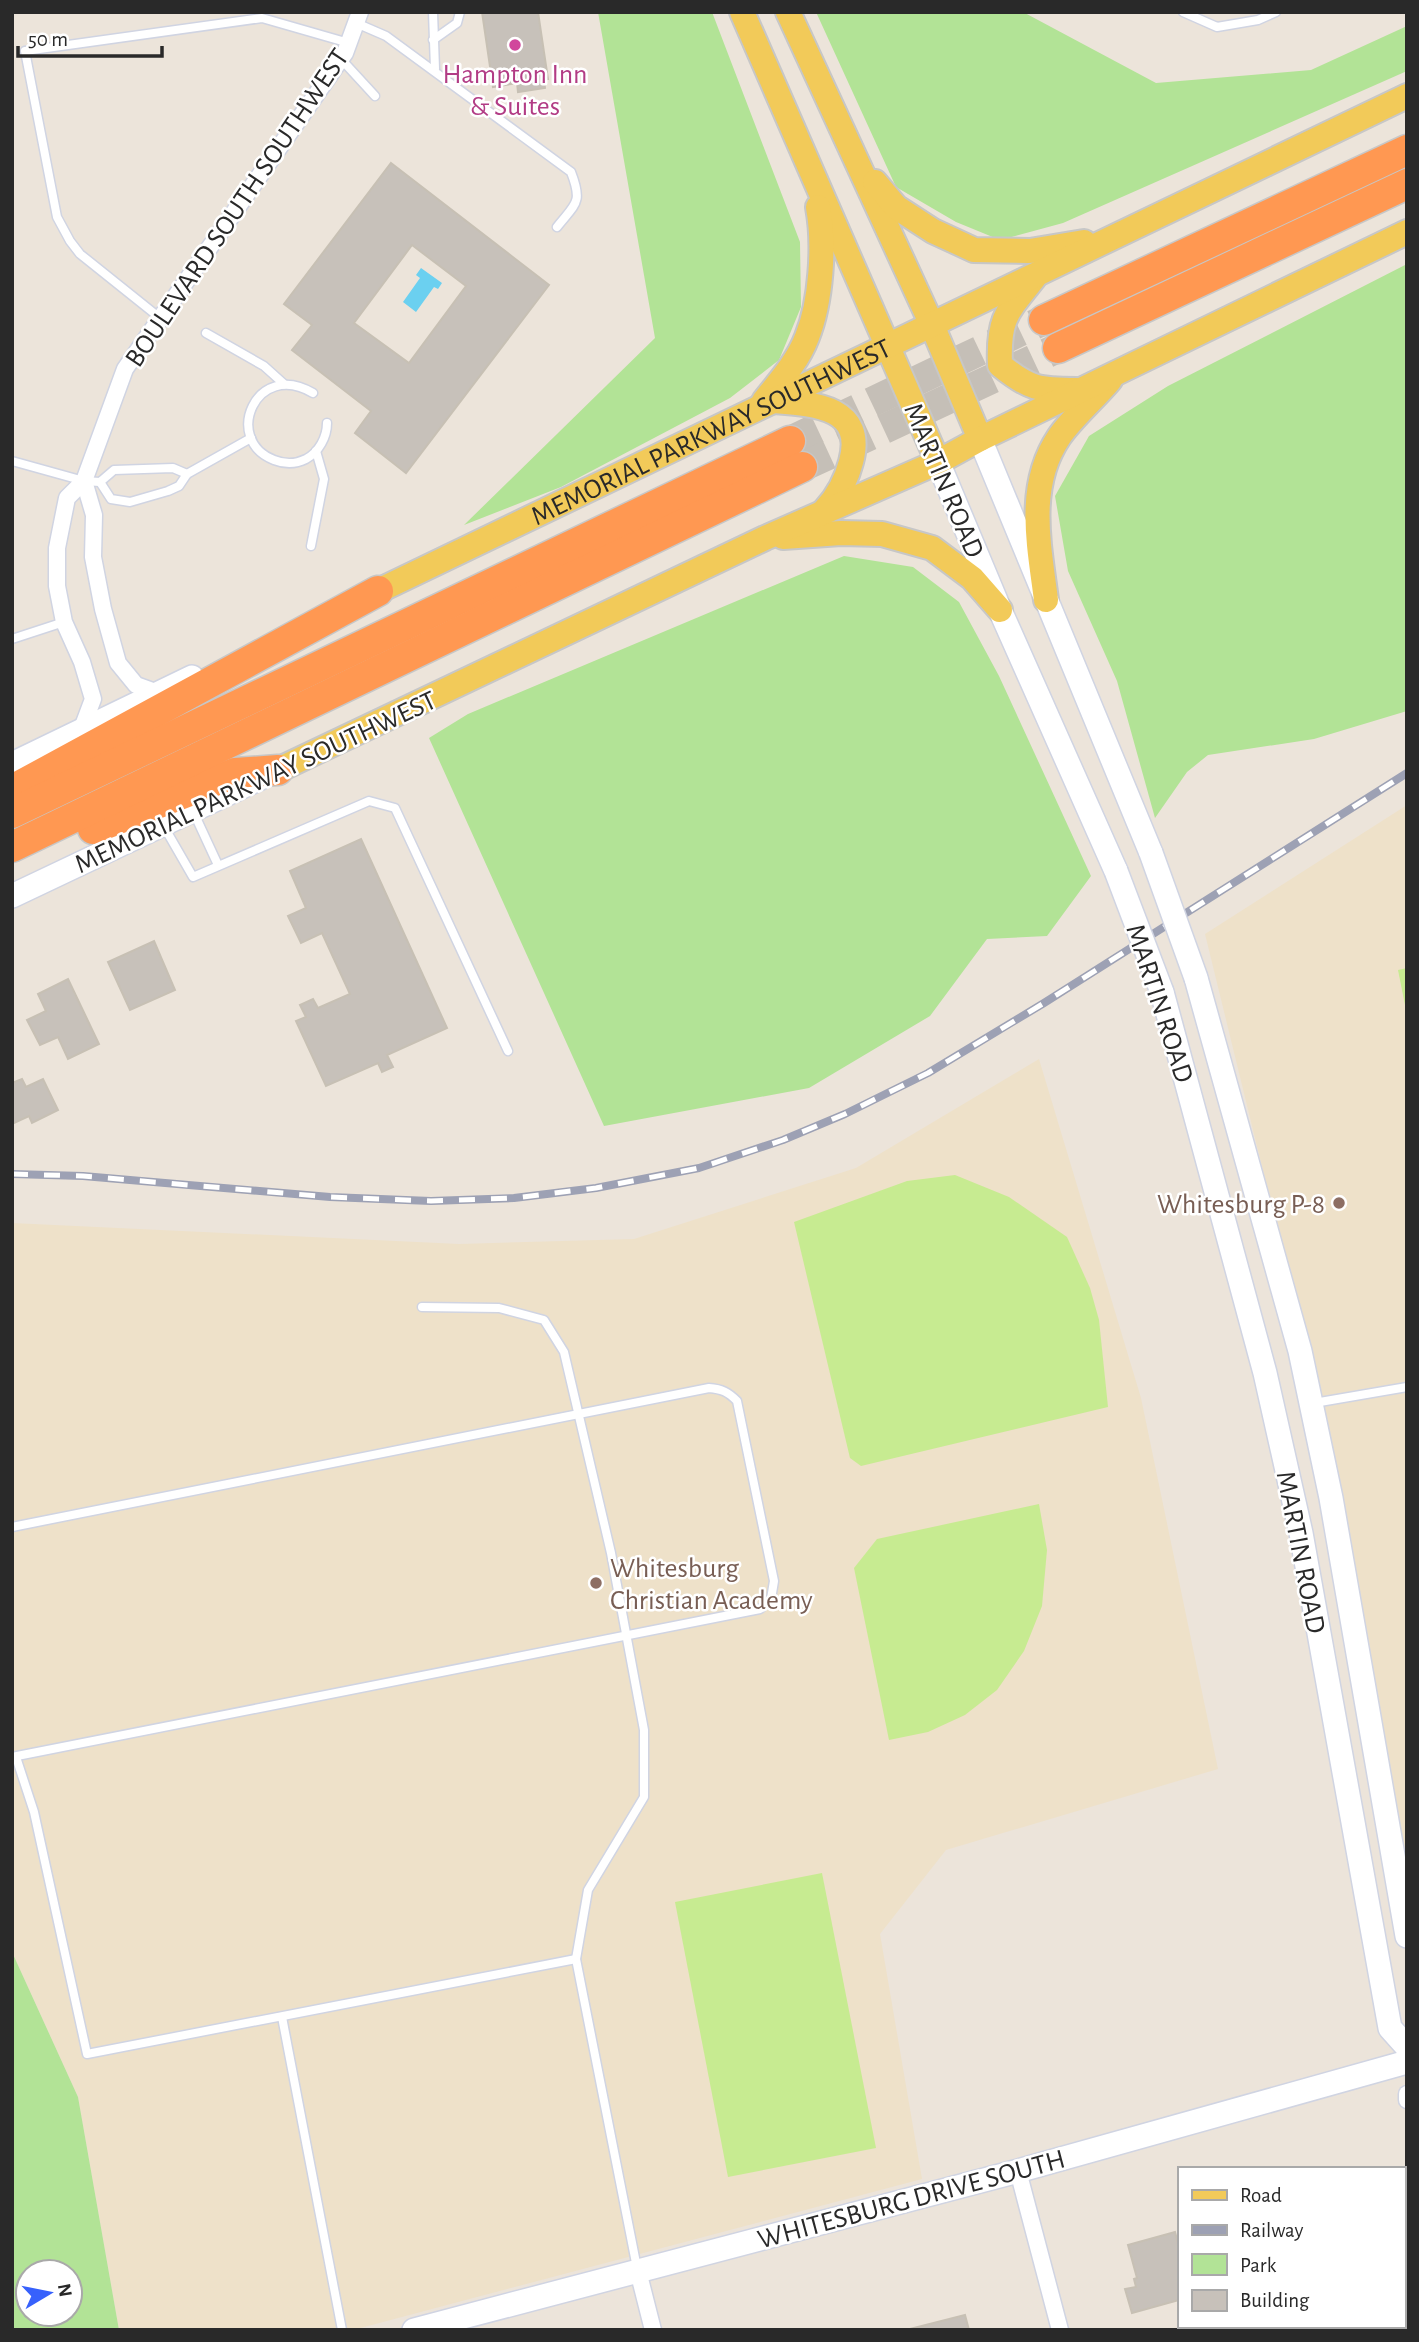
<svg xmlns="http://www.w3.org/2000/svg" width="1419" height="2342" viewBox="0 0 1419 2342" font-family="'Alegreya Sans',sans-serif">
	<style>
		.education { fill: #eee1c9 }
		.green { fill: #b2e396; fill-rule: evenodd }
		.pitch { fill: #c7eb91 }
		.water { fill: #6bd0f0 }
		.building { fill: #c7c1ba; stroke: #c7c0b4; stroke-width: 2; fill-rule: evenodd }
		.lines { fill: none; stroke-linecap: round; stroke-linejoin: round }
		.motorway-tunnel { stroke: #c5bfb7; stroke-width: 30; stroke-dasharray: 30 15; stroke-linecap: butt }
		.service-casing { stroke: #d0d4e2; stroke-width: 11 }
		.minor-casing { stroke: #d0d4e2; stroke-width: 19 }
		.secondary-casing { stroke: #d0d4e2; stroke-width: 26 }
		.primary-casing { stroke: #c7c7c7; stroke-width: 28 }
		.motorway-casing { stroke: #c7c7c7; stroke-width: 33 }
		.service { stroke: #fff; stroke-width: 8 }
		.minor { stroke: #fff; stroke-width: 16 }
		.secondary { stroke: #fff; stroke-width: 23 }
		.primary { stroke: #f2ca59; stroke-width: 24 }
		.motorway { stroke: #ff9852; stroke-width: 30 }
		.rail-casing { stroke: #9da1b4; stroke-width: 8 }
		.rail { stroke: #fff; stroke-width: 5; stroke-dasharray: 16; stroke-linecap: butt }
		.secondary-bridge-casing { stroke: #d0d4e2; stroke-width: 26; stroke-linecap: butt }
		.secondary-bridge { stroke: #fff; stroke-width: 23 }
		.hotel-dot { fill: #d1479c; stroke: #fff; stroke-width: 2.5 }
		.education-dot { fill: #8d6e63; stroke: #fff; stroke-width: 2.5 }
		.labels { text-anchor: middle; stroke-width: 5; stroke-linejoin: round; paint-order: stroke }
		.hotel-label { font-size: 28px; fill: #b23c85; stroke: #fff }
		.street-label { font-size: 28px; fill: #292929; stroke: #fff }
		.education-label { font-size: 28px; fill: #785e54; stroke: #fff; text-anchor: end }
	</style>
	<rect width="100%" height="100%" fill="#ece4da"/>
	<!-- education -->
	<g class="education">
		<path d="M1407,805V1873L1337,1473L1205,934Z"/>
		<path d="M1039,1059L1141,1398L1218,1769L946,1850L880,1934L922,2179L353,2330H119L78,2097L12,1952V1223L459,1244L634,1239L856,1168Z"/>
	</g>
	<!-- green -->
	<g class="green">
		<path d="M598,12H712L800,242L801,307L779,360L730,398L561,487L464,525L655,338Z"/>
		<path d="M816,12H1023L1156,83L1311,70L1407,26V71L1063,223L1000,240L956,222L896,187Z"/>
		<path d="M1407,264V711L1314,739L1208,755L1187,772L1155,818L1117,681L1068,571L1055,496L1089,436L1168,386Z"/>
		<path d="M844,556L913,567L959,602L999,676L1091,876L1047,936L987,939L930,1016L809,1088L604,1126L429,738L468,714Z"/>
		<path d="M12,1952L78,2097L119,2330H12ZM70,2272V2314H28V2272Z"/>
	</g>
	<!-- pitch -->
	<g class="pitch">
		<path d="M1407,968V1015L1398,970Z"/>
		<path d="M955,1175L1009,1197L1067,1237L1090,1288L1099,1320L1108,1407L861,1466L850,1458L794,1222L907,1181Z"/>
		<path d="M1039,1504L1047,1550L1042,1606L1024,1651L997,1690L965,1715L928,1732L889,1740L854,1568L877,1539Z"/>
		<path d="M822,1873L876,2148L728,2177L675,1902Z"/>
	</g>
	<!-- water -->
	<path class="water" d="M421,268L442,283L438,289L434,287L416,312L403,302L420,278L416,275Z"/>
	<!-- building -->
	<g class="building">
		<path d="M482,12H538L548,79H544L545,88L518,92L517,83L493,87Z"/>
		<path d="M391,163L549,285L406,473L355,433L371,411L292,350L312,325L284,304ZM412,245L466,286L409,363L354,323Z"/>
		<path d="M361,839L447,1028L387,1055L393,1067L382,1072L378,1063L326,1086L296,1021L306,1017L300,1005L313,999L318,1008L350,994L322,933L301,943L288,916L306,908L290,871Z"/>
		<path d="M154,941L175,990L130,1010L108,962Z"/>
		<path d="M68,979L99,1044L68,1059L58,1037L40,1045L27,1020L46,1011L38,994Z"/>
		<path d="M22,1079L26,1087L43,1079L58,1110L32,1123L29,1116L12,1124V1083Z"/>
		<path d="M1175,2232L1179,2247V2300L1132,2313L1125,2289L1136,2287L1134,2279L1137,2278L1128,2245Z"/>
		<path d="M965,2315L969,2330H906Z"/>
	</g>
	<g class="lines">
		<!-- motorway-tunnel -->
		<g class="motorway-tunnel">
			<path d="M790,441L1044,320"/>
			<path d="M802,467L1058,348"/>
		</g>
		<defs>
			<g id="service">
				<path d="M433,12L435,69"/>
				<path d="M1183,12L1217,27L1258,20L1276,12"/>
				<path d="M356,23L386,36L571,172C583,203 576,203 557,227"/>
				<path d="M433,40L457,23L460,12"/>
				<path d="M341,59L375,96"/>
				<path d="M160,318L80,254L70,241L57,217L25,51L262,18L349,43"/>
				<path d="M206,333L264,366L284,384"/>
				<path d="M313,393C256,359 222,440 274,460C284,464 296,464 306,459C319,452 327,437 327,423"/>
				<path d="M12,461L84,481L100,482L114,470L173,468L187,474"/>
				<path d="M100,482L111,499L130,502L168,491L179,486L187,474L251,438"/>
				<path d="M311,546L324,479L316,451"/>
				<path d="M12,639L64,622"/>
				<path d="M193,811L218,865"/>
				<path d="M163,825L193,877L369,801L395,808L508,1051"/>
				<path d="M422,1307L499,1308L544,1320L564,1352L611,1553L644,1730V1797L588,1890L576,1959L637,2268"/>
				<path d="M1314,1403L1407,1387"/>
				<path d="M12,1527L709,1388C722,1389 728,1392 737,1401L774,1581L771,1599L760,1609L12,1757"/>
				<path d="M16,1757L34,1812L87,2054L576,1959"/>
				<path d="M282,2017L342,2330"/>
			</g>
			<g id="minor">
				<path d="M84,481L94,515L93,557L103,609L118,663L136,685L158,693"/>
				<path d="M81,731L93,699L82,662L64,622L57,586V548L67,498L84,481L125,369L345,53L360,12"/>
				<path d="M1407,2094V2100"/>
				<path d="M1018,2171L1060,2330"/>
				<path d="M638,2271L653,2330"/>
			</g>
			<g id="secondary">
				<path d="M980,439L1151,853"/>
				<path d="M938,462L1000,610L1116,871"/>
				<path d="M12,764L192,677"/>
				<path d="M12,896L269,774"/>
				<path d="M1196,978L1300,1351L1331,1498L1407,1936"/>
				<path d="M1162,992L1265,1373L1301,1533L1390,2028L1407,2047"/>
				<path d="M414,2330L1018,2171L1407,2062"/>
			</g>
			<g id="primary">
				<path d="M742,12L938,462"/>
				<path d="M788,12L932,325L980,439"/>
				<path d="M875,182L896,207L933,231L974,250L1030,251L1084,242"/>
				<path d="M1034,278C1006,313 998,319 1000,365C1029,389 1039,390 1076,390"/>
				<path d="M764,401C780,381 798,361 807,337C821,302 825,245 818,207"/>
				<path d="M773,401C813,404 866,406 851,462C846,481 838,496 825,510"/>
				<path d="M783,537L841,533L882,534L932,548L972,578L1000,610"/>
				<path id="s1" d="M378,591L1407,96"/>
				<path d="M1046,600C1039,545 1026,486 1059,437C1071,419 1095,398 1110,380"/>
				<path d="M278,770L765,538L938,462L980,439L1407,232"/>
			</g>
			<g id="motorway">
				<path d="M1044,320L1407,150"/>
				<path d="M1058,348L1407,184"/>
				<path d="M12,790L378,591"/>
				<path d="M12,813L790,441"/>
				<path d="M93,829L235,773L278,770"/>
				<path d="M12,847L802,467"/>
			</g>
		</defs>
		<!-- service casing -->
		<use href="#service" class="service-casing"/>
		<!-- minor casing -->
		<use href="#minor" class="minor-casing"/>
		<!-- secondary casing -->
		<use href="#secondary" class="secondary-casing"/>
		<!-- primary casing -->
		<use href="#primary" class="primary-casing"/>
		<!-- motorway casing -->
		<use href="#motorway" class="motorway-casing"/>
		<!-- service -->
		<use href="#service" class="service"/>
		<!-- minor -->
		<use href="#minor" class="minor"/>
		<!-- secondary -->
		<use href="#secondary" class="secondary"/>
		<!-- primary -->
		<use href="#primary" class="primary"/>
		<!-- motorway -->
		<use href="#motorway" class="motorway"/>
		<defs>
			<path id="rail" d="M12,1174L83,1176L330,1197L431,1201L514,1198L596,1188L699,1168L783,1140L845,1114L928,1073L1044,1003L1407,773"/>
		</defs>
		<!-- rail casing -->
		<use href="#rail" class="rail-casing"/>
		<!-- rail -->
		<use href="#rail" class="rail"/>
		<defs>
			<g id="secondary-bridge">
				<path d="M1151,853L1196,978"/>
				<path d="M1116,871L1162,992"/>
			</g>
		</defs>
		<!-- secondary-bridge casing -->
		<use href="#secondary-bridge" class="secondary-bridge-casing"/>
		<!-- secondary-bridge -->
		<use href="#secondary-bridge" class="secondary-bridge"/>
	</g>
	<!-- markers -->
	<circle class="hotel-dot" cx="515" cy="45" r="7"/>
	<g class="education-dot">
		<circle cx="1339" cy="1203" r="7"/>
		<circle cx="596" cy="1583" r="7"/>
	</g>
	<g class="labels">
		<!-- hotel labels -->
		<g class="hotel-label">
			<text x="515" y="83">Hampton Inn<tspan x="515" dy="32">&amp; Suites</tspan></text>
		</g>
		<!-- street labels -->
		<g class="street-label">
			<text transform="translate(236 207) rotate(-56)" y="10">BOULEVARD SOUTH SOUTHWEST</text>
			<text dy="10" stroke="none"><textPath href="#s1" startOffset="369">MEMORIAL PARKWAY SOUTHWEST</textPath></text>
			<text transform="translate(945 480) rotate(67)" y="10">MARTIN ROAD</text>
			<text transform="translate(255 781) rotate(-25)" y="10">MEMORIAL PARKWAY SOUTHWEST</text>
			<text transform="translate(1161 1003) rotate(72)" y="10">MARTIN ROAD</text>
			<text transform="translate(1302 1552) rotate(79)" y="10">MARTIN ROAD</text>
			<text transform="translate(911 2198) rotate(-15)" y="10">WHITESBURG DRIVE SOUTH</text>
		</g>
		<!-- education labels -->
		<g class="education-label">
			<text x="1325" y="1213">Whitesburg P-8</text>
			<text x="610" y="1577" text-anchor="start">Whitesburg<tspan x="610" dy="32">Christian Academy</tspan></text>
		</g>
	</g>
	<!-- border -->
	<rect width="1419" height="2342" fill="none" stroke="#292929" stroke-width="28"/>
	<!-- legend -->
	<rect x="1178" y="2167" width="228" height="161" fill="#ffffff" stroke="#a9a9a9" stroke-width="2"/>
	<rect x="1192" y="2190" width="35" height="10" fill="#f2ca59" stroke="#a9a9a9" stroke-width="2"/>
	<text x="1240" y="2202" font-size="21" fill="#292929">Road</text>
	<rect x="1192" y="2225" width="35" height="10" fill="#9da1b4" stroke="#a9a9a9" stroke-width="2"/>
	<text x="1240" y="2237" font-size="21" fill="#292929">Railway</text>
	<rect x="1192" y="2254" width="35" height="21" fill="#b2e396" stroke="#a9a9a9" stroke-width="2"/>
	<text x="1240" y="2272" font-size="21" fill="#292929">Park</text>
	<rect x="1192" y="2290" width="35" height="21" fill="#c7c1ba" stroke="#a9a9a9" stroke-width="2"/>
	<text x="1240" y="2307" font-size="21" fill="#292929">Building</text>
	<!-- north arrow -->
	<g transform="translate(49 2293) rotate(80)"><circle r="33" fill="#ffffff" stroke="#a9a9a9" stroke-width="2"/>
	<path d="M0-5L12 26L0 18L-12 26Z" fill="#3761fc"/>
	<text y="-10" font-size="19" font-weight="bold" text-anchor="middle" fill="#292929">N</text>
	</g>
	<!-- scale -->
	<path d="M18 46v10h144v-10" fill="none" stroke="#292929" stroke-width="3.5"/>
	<text x="28" y="46" font-size="21" fill="#292929" stroke="#ffffff" stroke-width="5" paint-order="stroke">50 m</text>
</svg>
